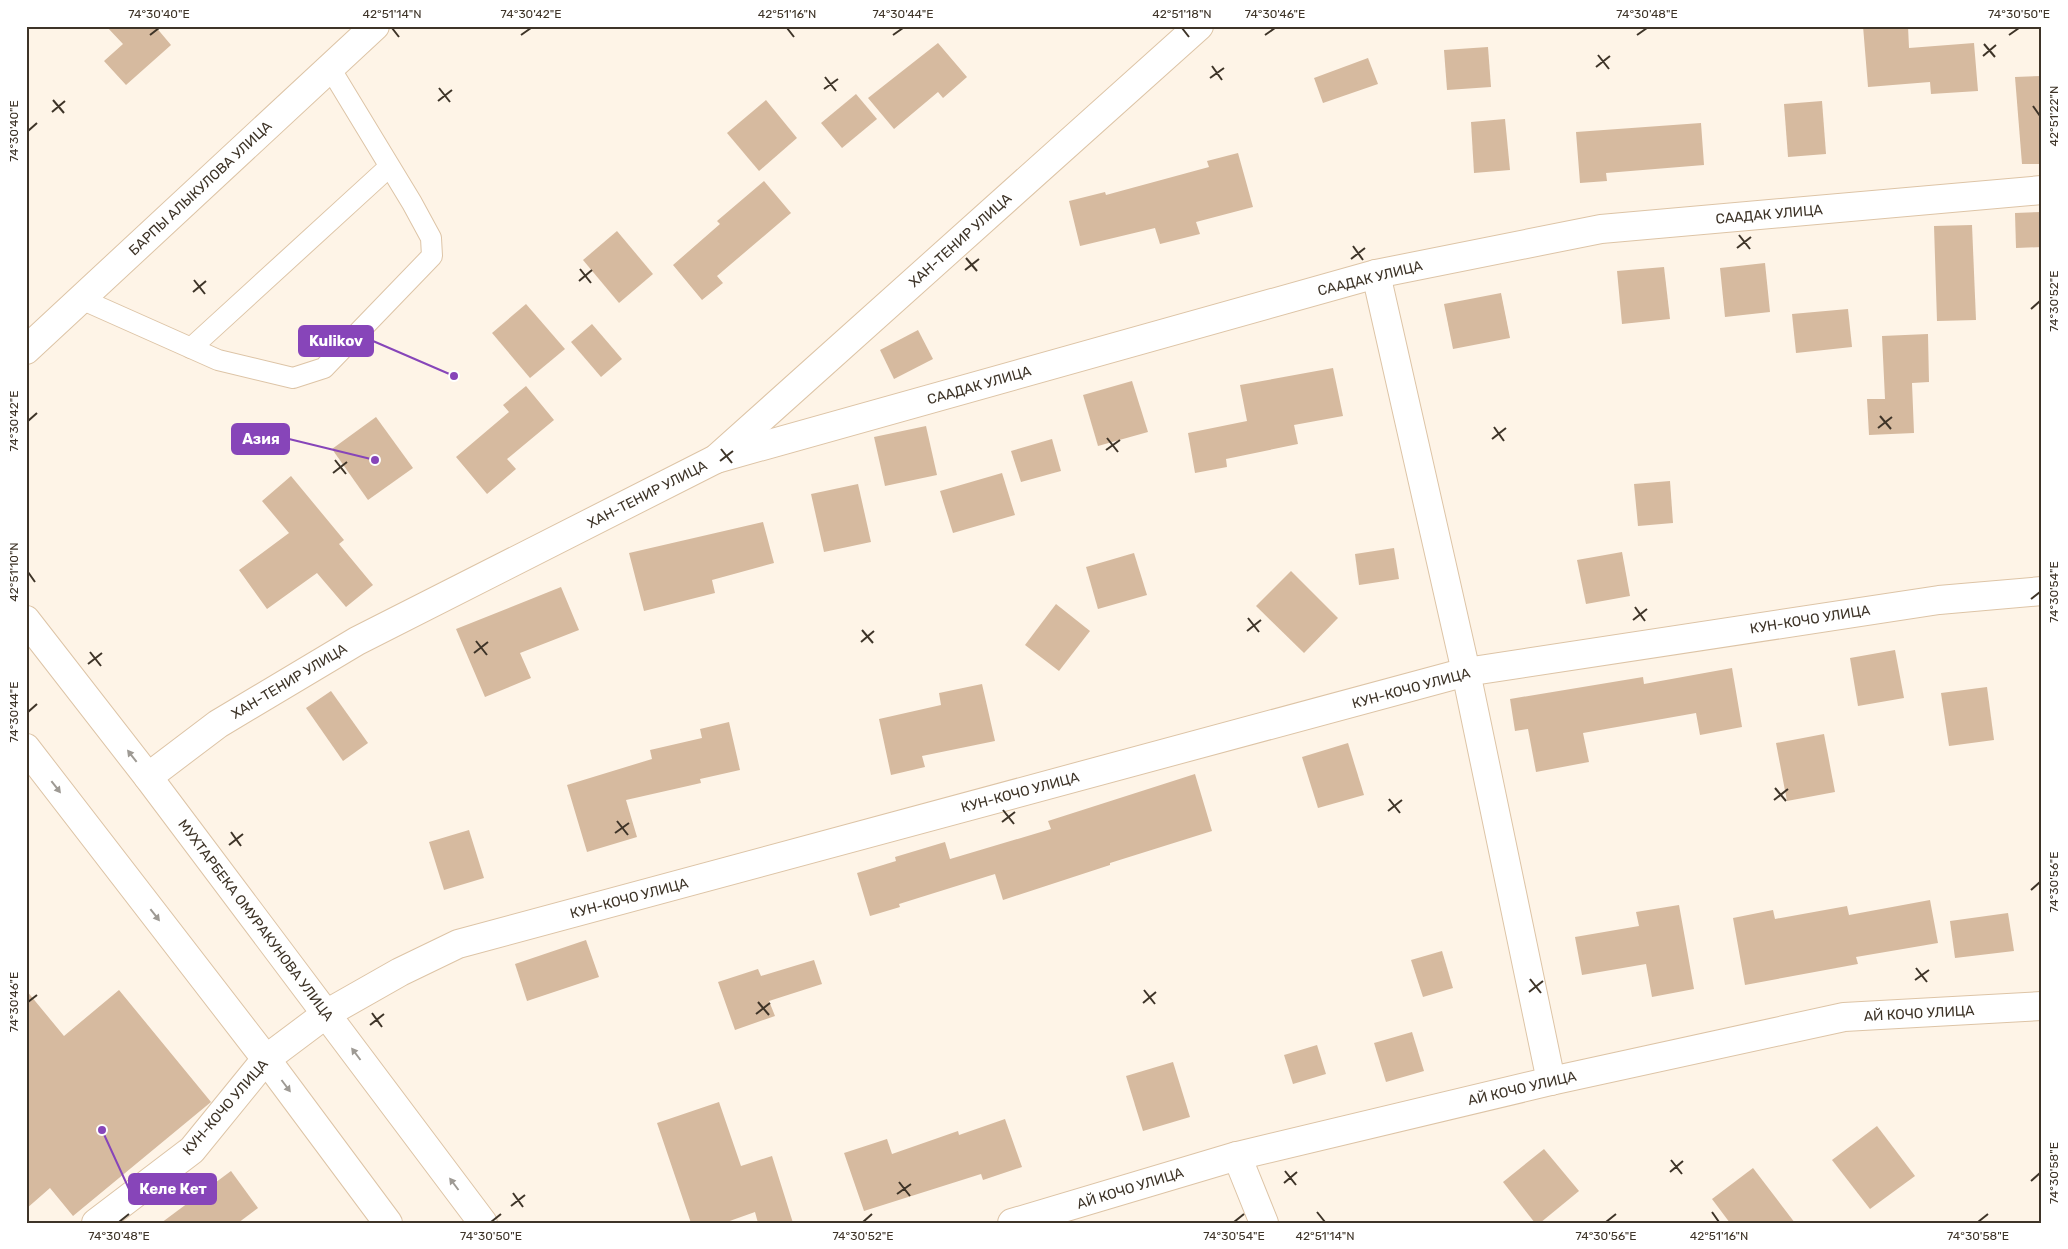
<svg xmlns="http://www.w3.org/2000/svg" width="2068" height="1249" viewBox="0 0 2068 1249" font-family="Rubik,sans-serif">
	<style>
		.building { fill: #d6ba9f }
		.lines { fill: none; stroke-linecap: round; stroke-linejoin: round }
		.service-casing { stroke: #ddc4a6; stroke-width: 22 }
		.minor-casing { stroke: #ddc4a6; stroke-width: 30 }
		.secondary-casing { stroke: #ddc4a6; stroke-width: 30 }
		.primary-casing { stroke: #ddc4a6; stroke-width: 30 }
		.service { stroke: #fff; stroke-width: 20 }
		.minor { stroke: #fff; stroke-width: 28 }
		.secondary { stroke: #fff; stroke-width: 28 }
		.primary { stroke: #fff; stroke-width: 28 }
		.oneway { fill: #9e9a94 }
		.ticks { fill: none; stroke: #3e3428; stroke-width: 2 }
		.labels { text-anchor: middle; stroke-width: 4; stroke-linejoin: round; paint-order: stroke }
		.street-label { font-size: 14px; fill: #3e3428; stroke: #fff }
		.leader { fill: none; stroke: #8745b9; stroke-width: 2 }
		.callout-dot { fill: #8745b9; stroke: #fff; stroke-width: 2 }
		.callout { fill: #8745b9; stroke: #8745b9; stroke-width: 2 }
		.callout-label { font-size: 15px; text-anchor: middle; font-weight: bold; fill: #fff }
		.neatline { fill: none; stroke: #3e3428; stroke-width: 2 }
		.ticks-label { font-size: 12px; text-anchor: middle; fill: #3e3428 }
	</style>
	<rect width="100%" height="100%" fill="#fef4e7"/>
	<!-- building -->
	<g class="building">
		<path d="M106,26H155L171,45L126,85L104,61L123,44Z"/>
		<path d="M1863,26H1908L1909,48L1974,43L1978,91L1931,94L1930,82L1868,87Z"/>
		<path d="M938,43L967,77L943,98L938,92L894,129L868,98Z"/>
		<path d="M1488,47L1491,87L1447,90L1444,50Z"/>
		<path d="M1368,58L1378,84L1323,103L1314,78Z"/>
		<path d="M2042,76V164H2022L2015,77Z"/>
		<path d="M856,94L877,119L842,148L821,123Z"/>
		<path d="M766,100L797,138L759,171L727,133Z"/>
		<path d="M1822,101L1826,154L1788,157L1784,104Z"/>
		<path d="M1505,119L1510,170L1474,173L1471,122Z"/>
		<path d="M1701,123L1704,165L1606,173L1607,181L1580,183L1576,132Z"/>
		<path d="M1238,153L1253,207L1196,222L1200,234L1160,244L1155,228L1080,246L1069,201L1105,192L1106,195L1209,167L1207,161Z"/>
		<path d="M764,181L791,213L717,276L723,283L702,300L673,265L720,224L717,221Z"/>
		<path d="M2042,212V247L2016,248L2015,213Z"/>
		<path d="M1972,225L1976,320L1937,321L1934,226Z"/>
		<path d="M617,231L653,274L619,303L583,260Z"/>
		<path d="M1765,263L1770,312L1725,317L1720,268Z"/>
		<path d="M1664,267L1670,319L1622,324L1617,271Z"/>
		<path d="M1501,293L1510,338L1453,349L1444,304Z"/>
		<path d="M526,304L565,349L530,378L492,333Z"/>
		<path d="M1848,309L1852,347L1796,353L1792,314Z"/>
		<path d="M592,324L622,359L601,377L571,342Z"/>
		<path d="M918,330L933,359L894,379L880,350Z"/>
		<path d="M1928,334L1929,382L1912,383L1914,433L1869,435L1867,399H1885L1882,336Z"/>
		<path d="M1333,368L1343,416L1294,425L1298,444L1226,459L1227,467L1195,473L1188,433L1247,421L1240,385Z"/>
		<path d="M1132,381L1148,432L1098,446L1083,395Z"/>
		<path d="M526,386L554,420L507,459L516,469L487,494L456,457L509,412L503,405Z"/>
		<path d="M376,417L413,468L368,500L332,449Z"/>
		<path d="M926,426L937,475L885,486L874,437Z"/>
		<path d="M1052,439L1061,471L1021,482L1011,451Z"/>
		<path d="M1002,473L1015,515L953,533L940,491Z"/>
		<path d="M291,476L344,540L339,544L373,585L346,607L317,573L267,609L239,570L289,533L262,501Z"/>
		<path d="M1670,481L1673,523L1638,526L1634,484Z"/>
		<path d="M858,484L871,542L824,552L811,494Z"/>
		<path d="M763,522L774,563L712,580L715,593L644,611L629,553Z"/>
		<path d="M1394,548L1399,579L1359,585L1355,554Z"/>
		<path d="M1622,552L1630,596L1586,604L1577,560Z"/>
		<path d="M1134,553L1147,595L1098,609L1086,567Z"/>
		<path d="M1291,571L1338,618L1304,653L1256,606Z"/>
		<path d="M561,587L579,630L520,653L531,678L485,697L456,629Z"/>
		<path d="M1056,604L1090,631L1059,671L1025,645Z"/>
		<path d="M1895,650L1904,698L1858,706L1850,658Z"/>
		<path d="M1732,668L1742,727L1700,735L1696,713L1583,733L1589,762L1536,772L1528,729L1515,731L1510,699L1643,677L1644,684Z"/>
		<path d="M982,684L995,741L922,756L925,767L891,775L879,719L941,705L939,693Z"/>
		<path d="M1987,687L1994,740L1949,746L1941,693Z"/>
		<path d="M331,691L368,743L343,761L306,708Z"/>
		<path d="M729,722L740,770L700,779L701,783L626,800L637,837L587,852L567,785L652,759L650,750L702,738L700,729Z"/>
		<path d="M1824,734L1835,792L1787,801L1776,743Z"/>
		<path d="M1348,743L1364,795L1318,808L1302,757Z"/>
		<path d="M1195,774L1212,831L1110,863V865L1003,900L995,874L899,904L900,907L870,916L857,873L896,861L895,857L945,842L950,859L1051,829L1048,821Z"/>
		<path d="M469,830L484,878L444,890L429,842Z"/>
		<path d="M1930,900L1938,943L1856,957L1858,964L1745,985L1733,918L1773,910L1775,919L1847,906L1849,915Z"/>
		<path d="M1679,905L1694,989L1652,997L1646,964L1582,975L1575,937L1639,926L1636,912Z"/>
		<path d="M2008,913L2014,951L1955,958L1950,921Z"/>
		<path d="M586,940L599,977L527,1001L515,964Z"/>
		<path d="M1442,951L1453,988L1423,997L1411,960Z"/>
		<path d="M814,960L822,984L769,1001L775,1016L735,1030L718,982L758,969L761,976Z"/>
		<path d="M26,990L64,1036L119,990L211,1102L73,1216L50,1188L26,1209Z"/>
		<path d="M1412,1032L1424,1071L1386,1082L1374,1043Z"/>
		<path d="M1317,1045L1326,1074L1293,1084L1284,1055Z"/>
		<path d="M1173,1062L1190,1117L1143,1131L1126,1076Z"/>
		<path d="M719,1102L741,1166L772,1156L793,1223H758L755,1212L724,1223H691L657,1123Z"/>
		<path d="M1005,1119L1022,1167L983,1180L981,1174L864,1211L844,1153L887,1139L892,1154L958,1131L959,1135Z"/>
		<path d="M1877,1126L1915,1176L1870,1209L1832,1160Z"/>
		<path d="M1544,1149L1579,1191L1540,1223H1535L1503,1182Z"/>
		<path d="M1753,1168L1795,1223H1730L1712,1199Z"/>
		<path d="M231,1171L258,1208L238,1223H161Z"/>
	</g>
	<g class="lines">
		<defs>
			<g id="service">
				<path d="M81,299L218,360L293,378L324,368L432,256L431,238L412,203L330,68"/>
				<path d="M191,348L389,167"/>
			</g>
			<g id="minor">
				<path d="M1376,274L1466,672L1551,1081"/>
				<path d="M716,459L1376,274L1601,229L2042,190"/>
				<path d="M148,777L218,724L357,641L716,459L1199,26"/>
				<path d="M1237,1156L1264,1223"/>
				<path d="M96,1223L192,1150L266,1059L326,1014L400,972L458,944L1466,672L1939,600L2042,591"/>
				<path d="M1012,1223L1237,1156L1551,1081L1844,1017L2042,1006"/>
			</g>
			<g id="secondary">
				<path d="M26,620L148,777L483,1223"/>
				<path d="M26,748L266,1059L388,1223"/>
			</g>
			<path id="primary" d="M26,350L375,26"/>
		</defs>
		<!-- service casing -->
		<use href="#service" class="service-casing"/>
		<!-- minor casing -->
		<use href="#minor" class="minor-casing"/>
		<!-- secondary casing -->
		<use href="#secondary" class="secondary-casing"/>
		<!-- primary casing -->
		<use href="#primary" class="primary-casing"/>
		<!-- service -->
		<use href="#service" class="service"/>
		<!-- minor -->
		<use href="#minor" class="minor"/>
		<!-- secondary -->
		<use href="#secondary" class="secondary"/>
		<!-- primary -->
		<use href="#primary" class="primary"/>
	</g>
	<!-- one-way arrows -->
	<defs><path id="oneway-solid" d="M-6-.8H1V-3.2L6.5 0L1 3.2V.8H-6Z" transform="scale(1.25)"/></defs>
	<g class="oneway">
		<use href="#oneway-solid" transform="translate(132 756) rotate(-128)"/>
		<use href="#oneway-solid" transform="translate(56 787) rotate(52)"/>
		<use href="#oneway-solid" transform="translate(155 915) rotate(52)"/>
		<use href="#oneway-solid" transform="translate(356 1054) rotate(-127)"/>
		<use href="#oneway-solid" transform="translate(286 1086) rotate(53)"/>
		<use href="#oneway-solid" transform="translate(454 1184) rotate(-127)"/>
	</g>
	<!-- ticks -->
	<path class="ticks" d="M392,28L399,37M787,28L794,37M1182,28L1189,37M150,35L159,28M521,35L531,28M893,35L903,28M1265,35L1275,28M1637,35L1647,28M2009,35L2019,28M1984,44L1995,57M1598,55L1609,69M1983,56L1996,45M1212,66L1222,80M1596,67L1610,56M825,77L836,91M1210,78L1224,68M439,88L450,102M824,89L838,79M53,100L64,113M438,101L452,90M2033,106L2040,116M52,112L65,101M28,131L37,123M1739,235L1750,249M1353,246L1363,260M1737,248L1751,237M966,258L977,271M1351,259L1365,248M580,269L591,283M965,270L979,259M194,280L205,294M579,281L592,270M193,292L206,281M2031,309L2040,301M1880,416L1891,429M28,421L37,413M1494,427L1504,441M1878,428L1892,417M1107,438L1118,452M1492,439L1506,428M721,449L732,463M1106,450L1120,440M335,460L346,474M720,461L733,451M333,473L347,462M28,572L35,582M2031,599L2040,592M1635,607L1645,621M1248,618L1259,632M1633,620L1647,609M862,630L873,643M1247,631L1261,620M476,641L487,655M861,642L874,631M90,652L101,666M474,653L488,642M88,664L102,653M28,712L37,704M1775,788L1786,801M1389,799L1400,813M1774,800L1788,789M1003,810L1014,824M1388,811L1402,800M617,821L628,835M1002,822L1015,812M231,832L241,846M615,833L629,823M229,845L243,834M2031,890L2040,882M1916,968L1927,982M1530,979L1541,993M1915,980L1929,970M1144,990L1155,1004M1529,992L1543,981M28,1002L37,995M758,1002L769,1015M1143,1003L1156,992M372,1013L382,1027M756,1014L770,1003M370,1025L384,1014M1671,1160L1682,1174M1285,1171L1296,1185M1670,1172L1683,1161M2031,1181L2040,1173M899,1182L910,1196M1284,1183L1297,1172M513,1193L523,1207M897,1194L911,1184M511,1206L525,1195M1317,1212L1325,1222M1712,1212L1719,1222M119,1222L129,1214M491,1222L501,1214M863,1222L872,1214M1234,1222L1244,1214M1606,1222L1616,1214M1978,1222L1988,1214"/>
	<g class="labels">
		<!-- street labels -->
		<g class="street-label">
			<text transform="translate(200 188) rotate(-43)" y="5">БАРПЫ АЛЫКУЛОВА УЛИЦА</text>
			<text transform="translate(1769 214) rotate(-5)" y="5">СААДАК УЛИЦА</text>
			<text transform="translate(960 240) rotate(-42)" y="5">ХАН-ТЕНИР УЛИЦА</text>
			<text transform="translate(1370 278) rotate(-14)" y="5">СААДАК УЛИЦА</text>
			<text transform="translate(979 385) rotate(-16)" y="5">СААДАК УЛИЦА</text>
			<text transform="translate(647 494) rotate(-27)" y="5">ХАН-ТЕНИР УЛИЦА</text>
			<text transform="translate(1810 619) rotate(-9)" y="5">КУН-КОЧО УЛИЦА</text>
			<text transform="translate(289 681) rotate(-31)" y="5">ХАН-ТЕНИР УЛИЦА</text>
			<text transform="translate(1411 688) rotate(-15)" y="5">КУН-КОЧО УЛИЦА</text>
			<text transform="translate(1020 792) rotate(-15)" y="5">КУН-КОЧО УЛИЦА</text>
			<text transform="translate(629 898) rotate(-15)" y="5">КУН-КОЧО УЛИЦА</text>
			<text transform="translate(256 920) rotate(53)" y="5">МУХТАРБЕКА ОМУРАКУНОВА УЛИЦА</text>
			<text transform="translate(1919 1013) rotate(-3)" y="5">АЙ КОЧО УЛИЦА</text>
			<text transform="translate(1522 1088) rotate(-13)" y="5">АЙ КОЧО УЛИЦА</text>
			<text transform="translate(225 1107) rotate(-49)" y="5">КУН-КОЧО УЛИЦА</text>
			<text transform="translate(1130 1188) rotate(-17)" y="5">АЙ КОЧО УЛИЦА</text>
		</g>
	</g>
	<!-- callouts -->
	<path class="leader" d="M454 376L373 341M375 460L289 439M102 1130L129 1189"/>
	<g class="callout-dot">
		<circle cx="454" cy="376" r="5"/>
		<circle cx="375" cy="460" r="5"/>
		<circle cx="102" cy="1130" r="5"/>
	</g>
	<g class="callout">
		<rect x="299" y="326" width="74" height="30" rx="5"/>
		<rect x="232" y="424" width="57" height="30" rx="5"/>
		<rect x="129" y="1174" width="87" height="30" rx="5"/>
	</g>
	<g class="callout-label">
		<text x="336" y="346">Kulikov</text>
		<text x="261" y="444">Азия</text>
		<text x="173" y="1194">Келе Кет</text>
	</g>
	<!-- border -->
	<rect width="2068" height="1249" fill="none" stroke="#ffffff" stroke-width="55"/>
	<rect x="28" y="28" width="2012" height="1194" class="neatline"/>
	<g class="ticks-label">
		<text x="159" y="18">74°30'40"E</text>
		<text x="392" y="18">42°51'14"N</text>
		<text x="531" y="18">74°30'42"E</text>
		<text x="787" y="18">42°51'16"N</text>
		<text x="903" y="18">74°30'44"E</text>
		<text x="1182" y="18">42°51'18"N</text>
		<text x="1275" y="18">74°30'46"E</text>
		<text x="1647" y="18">74°30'48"E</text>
		<text x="2019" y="18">74°30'50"E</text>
		<text transform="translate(2054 116) rotate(-90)" y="4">42°51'22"N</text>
		<text transform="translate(14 131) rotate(-90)" y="4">74°30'40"E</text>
		<text transform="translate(2054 301) rotate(-90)" y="4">74°30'52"E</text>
		<text transform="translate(14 421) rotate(-90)" y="4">74°30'42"E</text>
		<text transform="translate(14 572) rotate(-90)" y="4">42°51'10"N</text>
		<text transform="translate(2054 592) rotate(-90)" y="4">74°30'54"E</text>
		<text transform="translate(14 712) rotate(-90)" y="4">74°30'44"E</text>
		<text transform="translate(2054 882) rotate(-90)" y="4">74°30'56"E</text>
		<text transform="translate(14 1002) rotate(-90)" y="4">74°30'46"E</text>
		<text transform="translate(2054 1173) rotate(-90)" y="4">74°30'58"E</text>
		<text x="119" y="1240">74°30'48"E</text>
		<text x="491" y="1240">74°30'50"E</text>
		<text x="863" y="1240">74°30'52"E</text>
		<text x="1234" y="1240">74°30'54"E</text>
		<text x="1325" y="1240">42°51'14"N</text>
		<text x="1606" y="1240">74°30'56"E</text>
		<text x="1719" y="1240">42°51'16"N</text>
		<text x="1978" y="1240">74°30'58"E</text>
	</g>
</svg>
